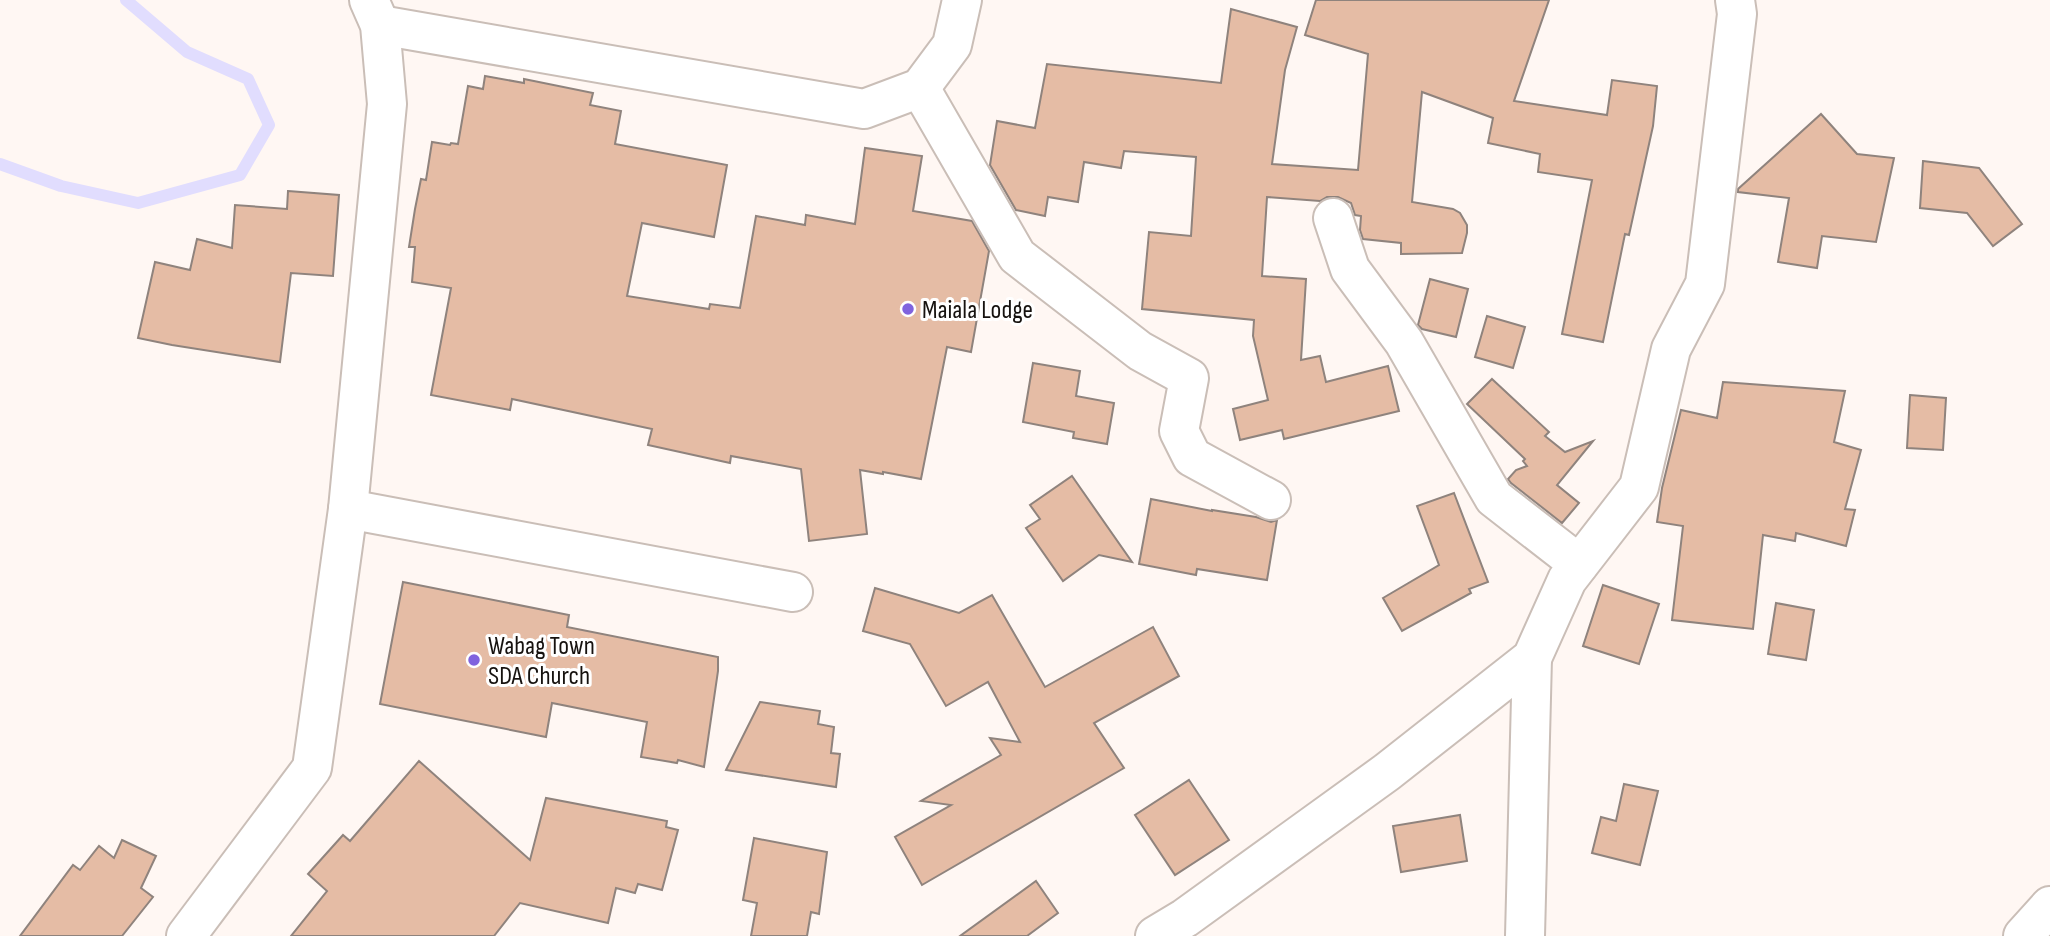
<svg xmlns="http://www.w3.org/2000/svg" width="2050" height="936" viewBox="0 0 2050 936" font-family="'Sofia Sans Condensed',sans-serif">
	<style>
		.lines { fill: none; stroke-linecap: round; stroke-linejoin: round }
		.stream { stroke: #e1ddfe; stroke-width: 12 }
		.building { fill: #e5bca5; stroke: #8f837d; stroke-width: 2 }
		.minor-casing { stroke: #cabeb7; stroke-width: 42 }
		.minor { stroke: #fff; stroke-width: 38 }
		.poi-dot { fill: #8063de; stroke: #fff; stroke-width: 2.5 }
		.labels { text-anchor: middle; stroke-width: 6; stroke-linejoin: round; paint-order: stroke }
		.poi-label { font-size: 26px; fill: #16120f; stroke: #fff; text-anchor: start }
	</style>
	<rect width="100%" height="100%" fill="#fff7f3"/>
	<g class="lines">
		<!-- stream -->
		<path class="stream" d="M0,164L61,186L138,203L240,175L269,125L248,79L187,52L126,0"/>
	</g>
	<!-- building -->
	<g class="building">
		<path d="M1316,0H1549L1514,101L1607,115L1612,80L1657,86L1653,126L1629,235L1625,234L1603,342L1562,334L1592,180L1538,172L1540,154L1488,143L1493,118L1422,92L1412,202L1453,209L1460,213L1467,225V233L1462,253L1401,254V243L1363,239L1360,230L1361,216L1355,215L1351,203L1338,197H1327L1320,201L1267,197L1262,276L1306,279L1301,360L1320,356L1326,382L1388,366L1399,411L1284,439L1282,430L1240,440L1233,409L1268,400L1253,336L1254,320L1142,309L1149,232L1191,236L1196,157L1124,151L1121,168L1084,162L1078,202L1048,197L1045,216L1016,210L990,165L997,121L1035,128L1047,64L1221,83L1231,9L1297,27L1285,70L1272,164L1358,170L1368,54L1305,35Z"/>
		<path d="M485,76L524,83V79L593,93L590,105L621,111L615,144L727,165L714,237L642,223L627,296L709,309L710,304L740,308L756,216L805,225L806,215L855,224L865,148L922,156L913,211L972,221L989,251L971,352L947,347L921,479L883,472V474L860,470L867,534L809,541L801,469L731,456L730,463L648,445L652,429L512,399L510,410L431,395L451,288L412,282L415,247H409L415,209L421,179L426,180L432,142L450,145L451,143L458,144L468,86L483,89Z"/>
		<path d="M1821,114L1857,154L1894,158L1876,242L1822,236L1817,268L1778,262L1789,198L1738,192V189Z"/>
		<path d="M1923,161L1979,168L2022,224L1993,246L1967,213L1920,208Z"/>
		<path d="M288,191L339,195L333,276L291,273L280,362L172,345L138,338L155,262L190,270L197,239L232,248L235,205L287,209Z"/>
		<path d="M1430,279L1468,289L1456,337L1422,329L1418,325Z"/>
		<path d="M1487,316L1525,327L1513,368L1475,357Z"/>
		<path d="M1033,363L1080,371L1076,396L1114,403L1107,444L1073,438L1074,432L1023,422Z"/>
		<path d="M1492,379L1549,432L1545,436L1565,452L1593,441L1557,485L1579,503L1562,523L1511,483L1508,479L1516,470L1527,466L1523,461L1525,459L1467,404Z"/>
		<path d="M1723,382L1845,391L1834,442L1861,450L1845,509L1855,510L1846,546L1796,533L1795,541L1763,535L1753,629L1672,620L1683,526L1657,522L1662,488L1681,410L1717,418Z"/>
		<path d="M1910,395L1946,398L1943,450L1907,448Z"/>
		<path d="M1072,476L1132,562L1099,555L1063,581L1026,528L1040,519L1030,505Z"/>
		<path d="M1454,493L1488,582L1469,589L1471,593L1402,631L1383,598L1439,565L1417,506Z"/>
		<path d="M1151,499L1212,511V510L1256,517L1271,522L1277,520L1267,580L1197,569L1196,575L1139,564Z"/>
		<path d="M403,582L569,615L567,627L718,657V671L704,767L678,760L677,763L641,757L647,722L552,703L546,737L380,704Z"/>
		<path d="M1603,585L1659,604L1639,664L1583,646Z"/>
		<path d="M875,588L959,613L992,595L1045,687L1153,627L1179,676L1094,723L1124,768L922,885L895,837L951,805L921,801L1001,755L990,738L1020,742L988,682L946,706L910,644L863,631Z"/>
		<path d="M1776,603L1814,610L1806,660L1768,654Z"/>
		<path d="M760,702L820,711L818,724L834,727L831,753L840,754L836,787L726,770Z"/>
		<path d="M419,761L530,860L546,798L667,821L666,827L678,830L662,890L638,884L635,893L616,888L608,923L520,903L494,936H291L327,891L308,874L343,835L350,841Z"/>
		<path d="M1189,780L1229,840L1175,875L1135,815Z"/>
		<path d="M1624,784L1658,791L1640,865L1592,853L1601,817L1616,821Z"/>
		<path d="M1460,815L1467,861L1401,872L1393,826Z"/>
		<path d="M754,838L827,852L819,914L811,912L807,936H751L757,903L743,900Z"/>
		<path d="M122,840L156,856L141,888L153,897L122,936H20L73,865L80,870L99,846L114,858Z"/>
		<path d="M1036,881L1058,913L1027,936H960Z"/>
	</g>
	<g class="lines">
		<defs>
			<g id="minor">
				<path d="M380,25L864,109L920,88L952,45L962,0"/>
				<path d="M920,88L1017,256L1140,351L1189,378L1179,431L1192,457L1271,500"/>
				<path d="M1333,218L1350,269L1404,342L1494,498L1579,564"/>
				<path d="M348,509L793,592"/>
				<path d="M186,936L312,768L348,509L387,104L380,25L369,0"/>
				<path d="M1155,936L1185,918L1387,772L1532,658L1567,580L1639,487L1671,349L1705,284L1737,14L1735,0"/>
				<path d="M1525,936L1532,658"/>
				<path d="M2023,936L2050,906"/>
			</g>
		</defs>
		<!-- minor casing -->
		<use href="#minor" class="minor-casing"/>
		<!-- minor -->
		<use href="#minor" class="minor"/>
	</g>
	<!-- markers -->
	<g class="poi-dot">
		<circle cx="908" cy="309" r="7"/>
		<circle cx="474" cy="660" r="7"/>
	</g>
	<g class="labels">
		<!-- poi labels -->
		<g class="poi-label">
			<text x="922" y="318">Maiala Lodge</text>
			<text x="488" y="654">Wabag Town<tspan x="488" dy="30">SDA Church</tspan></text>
		</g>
	</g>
</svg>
